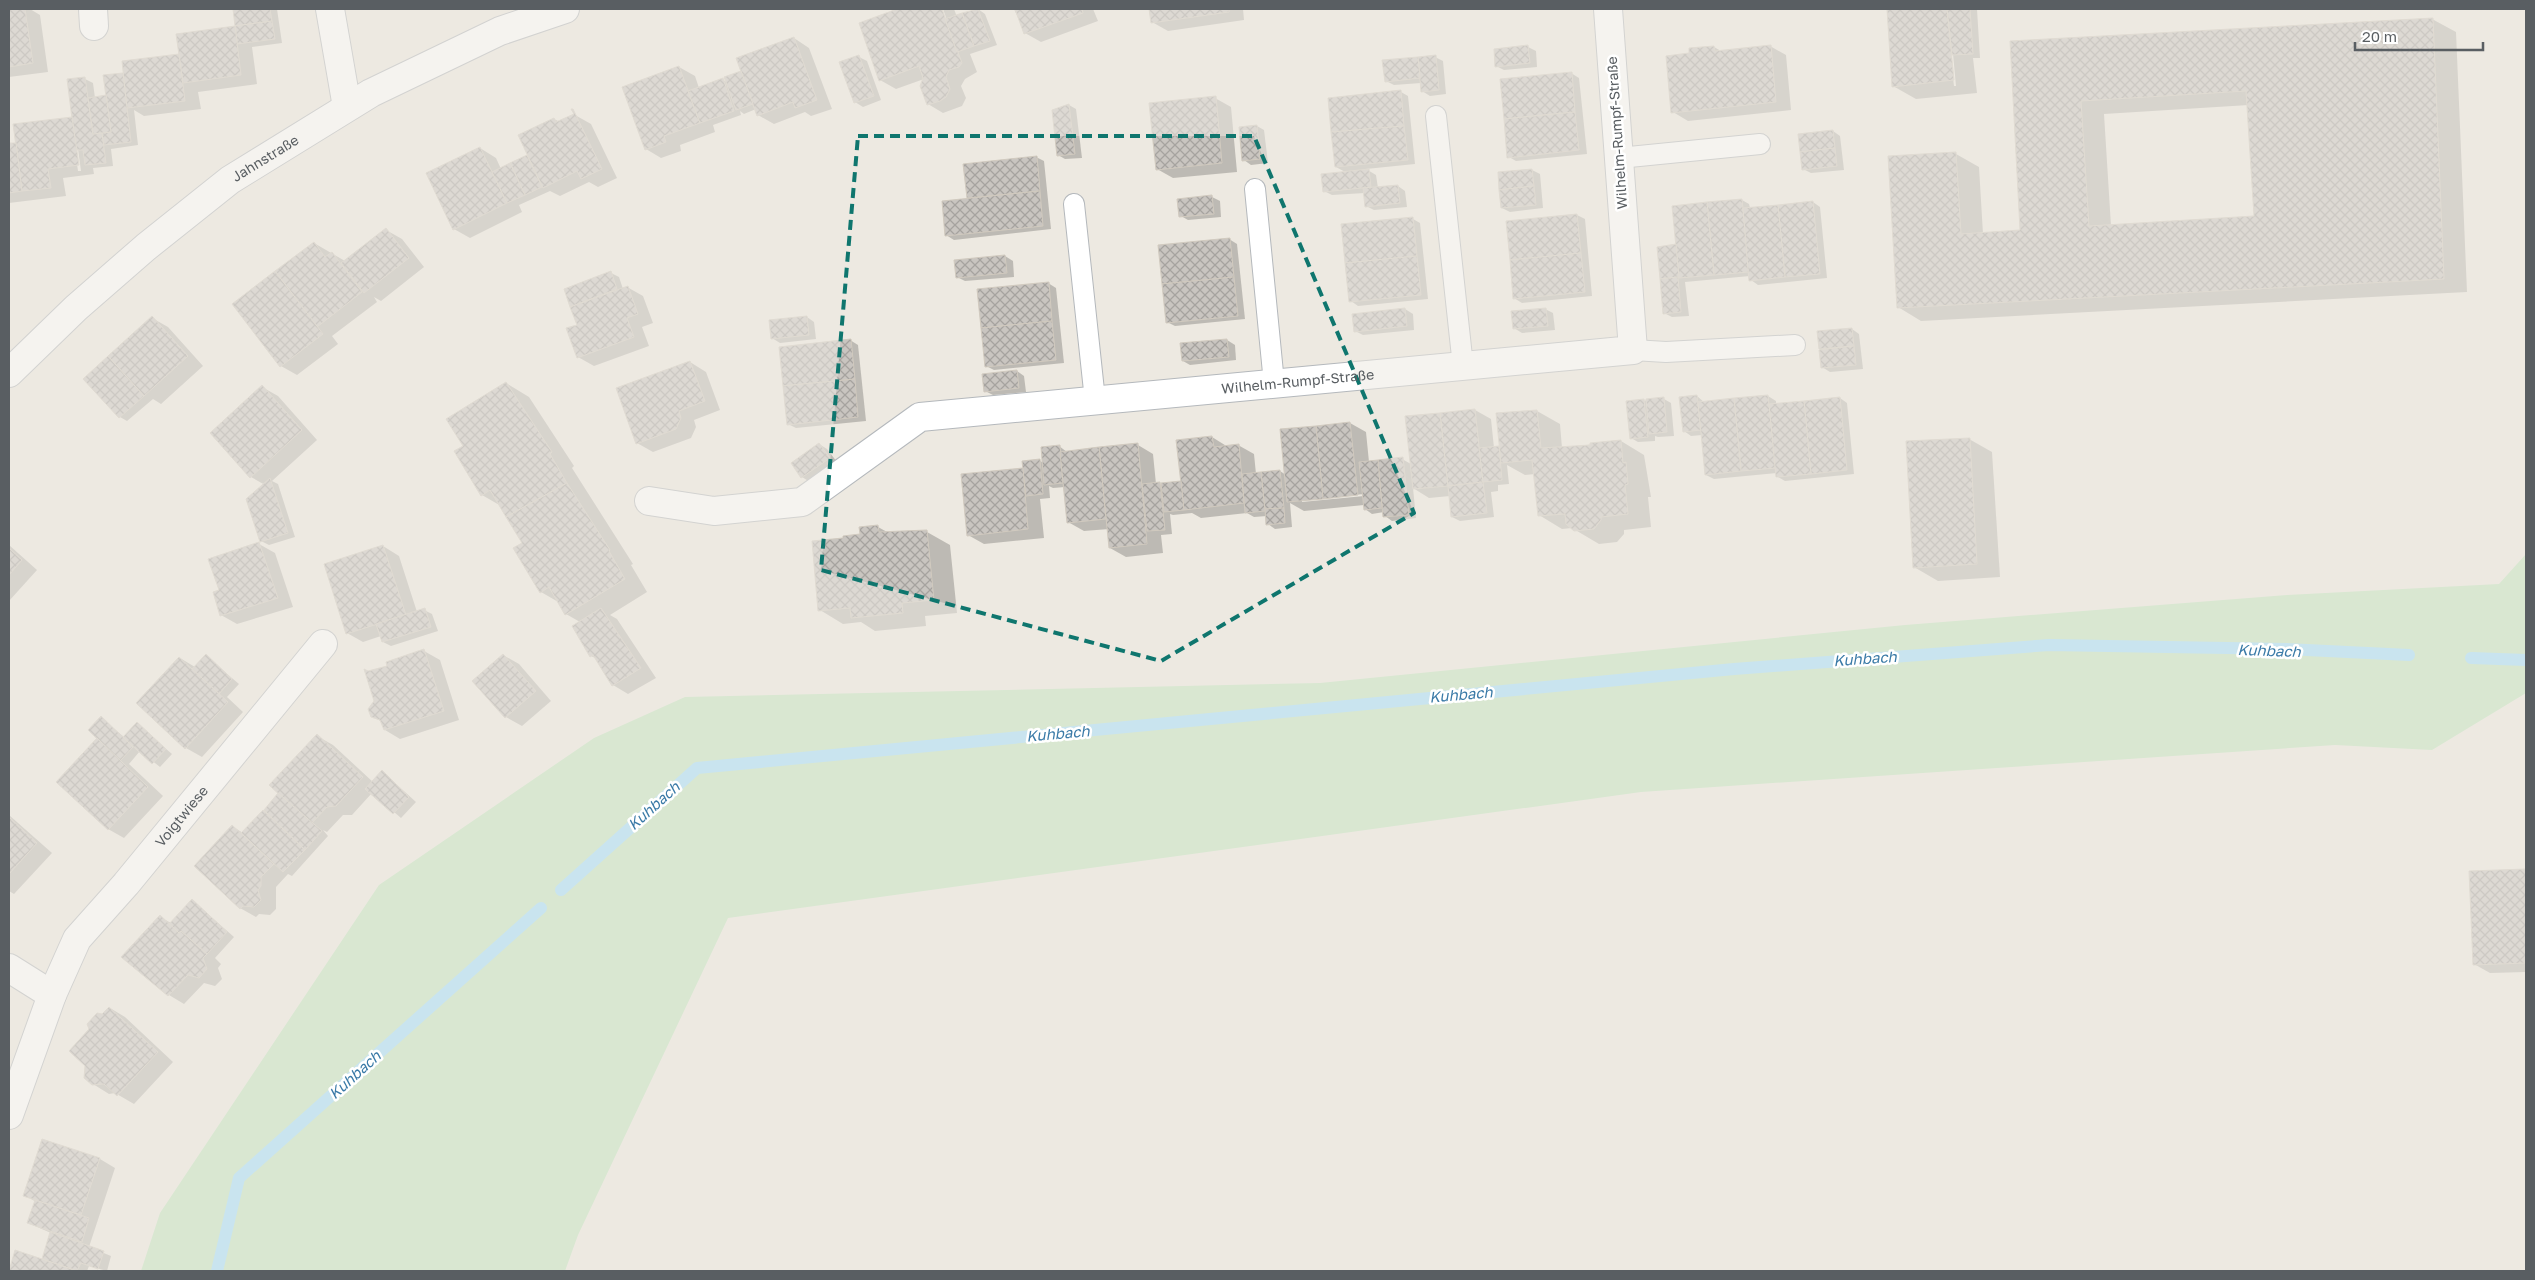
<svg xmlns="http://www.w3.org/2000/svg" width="2535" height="1280" viewBox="0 0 2535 1280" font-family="'Golos Text',sans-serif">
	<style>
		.grass { fill: #c0e5bd }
		.shadow { fill: #0003; fill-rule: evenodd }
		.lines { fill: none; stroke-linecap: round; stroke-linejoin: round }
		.stream { stroke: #9edeff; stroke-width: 12 }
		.building { fill: url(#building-cross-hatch); stroke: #d1cabf; fill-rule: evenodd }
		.service-casing { stroke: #b4b8bc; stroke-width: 22 }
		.minor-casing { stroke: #b4b8bc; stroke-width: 30 }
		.secondary-casing { stroke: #b3b7bc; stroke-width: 30 }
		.service { stroke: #fff; stroke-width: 20 }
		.minor { stroke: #fff; stroke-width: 28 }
		.secondary { stroke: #fff; stroke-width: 28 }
		.marked { fill: none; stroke: #0f766e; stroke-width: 4; stroke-dasharray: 10 6; stroke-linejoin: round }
		.labels { text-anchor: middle; stroke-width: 5; stroke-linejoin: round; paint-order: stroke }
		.street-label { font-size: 14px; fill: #595e62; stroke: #fff }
		.water-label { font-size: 15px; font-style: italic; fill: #3a7aa7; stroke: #fff }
	</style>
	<defs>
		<pattern id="building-cross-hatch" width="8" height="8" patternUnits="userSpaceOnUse" patternTransform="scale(1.25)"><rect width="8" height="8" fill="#c9c5c0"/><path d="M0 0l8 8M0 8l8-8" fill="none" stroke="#a6a39f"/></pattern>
	</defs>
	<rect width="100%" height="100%" fill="#ede9e1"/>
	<!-- grass -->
	<path class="grass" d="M2526,554V693L2432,750L2335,745L1641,792L728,918L578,1235L565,1271H141L160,1213L379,885L594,738L685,697L1320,683L1905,625L2287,595L2499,584Z"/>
	<!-- shadow -->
	<g class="shadow">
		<path d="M9,9H33H30L40,15L48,72L9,77Z"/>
		<path d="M234,9H277L282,43L252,47L257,84L198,92L201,109L144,116L134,110L138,145L111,149L113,166L93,168L94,174L63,178L66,196L9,203V145L17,144L72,118L85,79L93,83L95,98L107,96L123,74L125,75L180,55L237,28ZM75,149H78L81,171H78Z"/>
		<path d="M900,9H941L945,21L947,20L943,9H954L957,17L978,9L985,14L997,45L970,54L977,72L965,79L961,86L966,98L962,106L943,113L928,104L924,79L896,89L880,80L860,23Z"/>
		<path d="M1014,9H1093L1098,21L1041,42L1025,33Z"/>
		<path d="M1150,9H1243L1244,20L1168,31L1152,22Z"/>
		<path d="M1888,9H1977L1980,58H1973L1977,93L1916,99L1893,86ZM1950,54H1953L1956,86H1954Z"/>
		<path d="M2432,19L2456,32L2467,292L1921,321L1898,307L1956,154L1979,167L1983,234L2021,232L2011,42ZM2249,105L2255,217L2111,226L2104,114Z"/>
		<path d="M794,38L809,48L832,109L811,116L805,112L774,124L758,115L756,109L744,114L740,111L741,115L713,125L715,132L680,145L681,151L661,158L646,149L679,67L695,76L699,88L723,80L727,82Z"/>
		<path d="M1770,46L1786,55L1791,110L1688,121L1673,112L1691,54L1714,47L1721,51Z"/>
		<path d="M1528,47L1536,51L1537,67L1504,70L1496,66Z"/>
		<path d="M859,57L867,61L881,100L863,107L855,102Z"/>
		<path d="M1435,57L1443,61L1446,94L1430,96L1422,91L1421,83L1394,85L1386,81Z"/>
		<path d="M1571,73L1579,78L1587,154L1516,161L1509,157Z"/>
		<path d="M1401,92L1408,96L1415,164L1366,169L1376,175L1378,188L1398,186L1405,191L1407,207L1374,210L1366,206L1365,193L1332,195L1324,191L1347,173L1336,167Z"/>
		<path d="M1215,98L1231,107L1237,172L1173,178L1157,169Z"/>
		<path d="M1069,105L1076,109L1082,158L1065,159L1058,155Z"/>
		<path d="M575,115L591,124L617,178L598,187L589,182L560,196L550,191L519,205L522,212L470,238L454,229L480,148L496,158L501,169L529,156L554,119L560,122Z"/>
		<path d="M1257,126L1264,130L1268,163L1251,165L1244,160Z"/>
		<path d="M1833,131L1840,136L1844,170L1811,173L1803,169Z"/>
		<path d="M1036,157L1044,161L1051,229L954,240L946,235L969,200L965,165Z"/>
		<path d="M1532,170L1540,174L1543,208L1510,212L1502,208L1499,173Z"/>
		<path d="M1212,197L1220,201L1221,217L1188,220L1181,216Z"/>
		<path d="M1742,200L1749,204L1750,208L1813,202L1820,207L1827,278L1758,285L1751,280L1750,276L1685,282L1689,316L1672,317L1664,313L1677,246Z"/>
		<path d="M1577,215L1585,219L1592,296L1522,303L1514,298Z"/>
		<path d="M1413,219L1420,223L1428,299L1358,306L1351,301Z"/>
		<path d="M386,230L402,239L424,267L381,301L374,297L377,302L332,336L338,344L297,375L281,366L314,243L345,261Z"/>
		<path d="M1229,239L1237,244L1245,319L1175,326L1167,322Z"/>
		<path d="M1005,256L1013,261L1014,277L965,281L957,277Z"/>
		<path d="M611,273L619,277L623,289L627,287L643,296L653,323L642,327L649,346L594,366L578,357V326L565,290Z"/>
		<path d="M1048,283L1056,288L1064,363L994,370L986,366Z"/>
		<path d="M1405,309L1413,314L1414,330L1363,335L1355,331Z"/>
		<path d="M1545,309L1553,313L1555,330L1522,333L1514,328Z"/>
		<path d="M807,317L814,322L816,339L780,343L772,338Z"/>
		<path d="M152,318L168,327L203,366L161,404L153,399L127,421L120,417Z"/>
		<path d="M1852,329L1859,334L1863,369L1830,372L1822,367L1818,332Z"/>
		<path d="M850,340L858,345L866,421L796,428L788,424Z"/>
		<path d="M1227,340L1235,345L1236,360L1190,365L1183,361Z"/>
		<path d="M690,362L706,372L720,410L694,420L696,427L691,438L653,452L637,443Z"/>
		<path d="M1017,371L1024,376L1026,392L993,395L985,391Z"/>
		<path d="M506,383L529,397L574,466L572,468L633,564L631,565L647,592L610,615L617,619L656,678L628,694L613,685L597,659L591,656L580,622L566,614L560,603L541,592L523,543L501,506L482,495L465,446Z"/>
		<path d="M262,387L278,396L317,440L272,481L278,484L295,537L269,545L261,541L265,485L251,477Z"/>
		<path d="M1697,396L1705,403L1768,396L1776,401V405L1840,398L1847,403L1854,474L1785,481L1778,477L1777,473L1714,479L1706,475L1702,435L1691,436L1684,431Z"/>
		<path d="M1664,399L1671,403L1674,436L1658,437L1655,436V441L1638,442L1631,438L1627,402Z"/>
		<path d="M1475,410L1491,419L1494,448L1501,449L1537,411L1560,424L1562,448L1621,441L1644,455L1651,497H1648L1651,527L1624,530V534L1617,542L1599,544L1572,528L1562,529L1539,515L1535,474L1525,475L1507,465L1509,484L1498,485V491L1491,492L1494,517L1460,521L1452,517L1450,496L1429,498L1413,488L1416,518L1392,521L1385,516L1384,512L1372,514L1365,509L1364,505L1304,511L1290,503L1292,527L1275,529L1268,524L1267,516L1254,517L1247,513L1201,518L1192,513L1173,515L1170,514L1172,534L1161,535L1163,553L1126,557L1110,548L1109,529L1084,531L1068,522L1065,487L1053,488L1049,486L1050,498L1040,499L1044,538L984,544L968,535L1023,469L1040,461L1044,463L1059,446L1067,452L1138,445L1153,454L1156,484L1163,485L1182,482L1212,437L1228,447L1238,445L1254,454L1256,474L1280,471L1286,475L1350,423L1366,432L1369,462L1402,459L1411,464ZM1364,494V496L1302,502V500Z"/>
		<path d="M1969,439L1992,452L2000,577L1938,581L1914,567Z"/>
		<path d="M819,444L827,449L837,462L810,482L802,477Z"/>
		<path d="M878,527L889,533L927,532L950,545L957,613L925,616L926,626L875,631L861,622L843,624L820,610L861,536Z"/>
		<path d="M259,544L275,553L293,607L237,624L221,615L220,591Z"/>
		<path d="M9,545L37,570L9,601Z"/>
		<path d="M383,546L399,556L417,612L424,610L432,614L438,631L391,646L383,642L381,636L363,642L347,633Z"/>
		<path d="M424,651L440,660L459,720L400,739L385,730L382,722L372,716L376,701L368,672L389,666Z"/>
		<path d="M503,655L519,664L551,701L522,726L506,717L474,681Z"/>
		<path d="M206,656L239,684L227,697L243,712L202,757L186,748L180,658L195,667Z"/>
		<path d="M101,718L124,737L137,724L172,754L160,767L140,751L129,764L163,796L124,838L108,829L98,738Z"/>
		<path d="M317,736L333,745L373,782L383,772L416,802L401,818L372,793L352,815H343L327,832L323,830L328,836L292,876L288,874L276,887V909L270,915L259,914L256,917L240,908L232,826L243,833L279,795Z"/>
		<path d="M9,815L52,853L14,894L9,891Z"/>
		<path d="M2526,871V972L2490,973L2474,964L2471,873Z"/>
		<path d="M192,900L234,937L215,958L221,964L218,968L222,979L215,986L204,983L184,1004L169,995L160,917L171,923Z"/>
		<path d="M110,1008L125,1017L173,1062L134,1104L115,1093L109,1094L93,1084L90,1029Z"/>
		<path d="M100,1159L115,1168L89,1247L111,1256L107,1271L89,1266L87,1271H10L16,1251L48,1263L51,1233L28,1223L36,1202L25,1195Z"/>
	</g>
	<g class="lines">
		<!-- stream -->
		<g class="stream">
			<path d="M2471,658L2526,660"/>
			<path d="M561,890L697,768L1734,669L2049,645L2286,649L2409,655"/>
			<path d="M217,1271L239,1178L541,908"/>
		</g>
	</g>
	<!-- building -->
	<g class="building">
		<path d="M9,9H25L33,63L9,67Z"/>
		<path d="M233,9H270L272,21L235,26Z"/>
		<path d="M897,9H942L962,63L959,67L949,70L946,77L950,89L946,97L940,101L927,105L920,86L923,78L919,66L879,81L859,23Z"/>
		<path d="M978,9L990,41L974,46L962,13Z"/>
		<path d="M1015,9H1082L1083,13L1024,34Z"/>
		<path d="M1149,9H1229V12L1151,23Z"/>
		<path d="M1887,9H1947L1954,80L1892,87Z"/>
		<path d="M1947,9H1970L1973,54L1952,55Z"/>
		<path d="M962,13L974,46L957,52L945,19Z"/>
		<path d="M2433,18L2444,279L1897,308L1888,156L1956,152L1961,234L2020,230L2010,41ZM2246,91L2254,216L2089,226L2081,101Z"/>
		<path d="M272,21L275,39L237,44L235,26Z"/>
		<path d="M235,26L241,75L183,83L176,34Z"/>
		<path d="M794,37L817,100L795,108L793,102L757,116L736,58Z"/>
		<path d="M1528,45L1530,63L1495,67L1494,49Z"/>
		<path d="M1771,45L1776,102L1671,113L1666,56L1689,53V48L1714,46L1715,51Z"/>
		<path d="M179,54L185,101L127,108L122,61Z"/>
		<path d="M859,55L874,96L854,103L839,62Z"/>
		<path d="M1436,55L1439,90L1421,92L1418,57Z"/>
		<path d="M1418,57L1420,78L1385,82L1382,60Z"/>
		<path d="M679,66L700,123L664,136L666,142L645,150L622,87Z"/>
		<path d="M741,71L753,104L736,110L724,77Z"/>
		<path d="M1572,72L1575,112L1504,119L1500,79Z"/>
		<path d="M123,73L131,142L104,145L102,133L111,132L103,75Z"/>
		<path d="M85,77L93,134L102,133L106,163L85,165L83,150H76L67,79Z"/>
		<path d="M723,78L734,111L700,123L688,91Z"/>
		<path d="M1401,90L1404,126L1331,132L1328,98Z"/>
		<path d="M106,95L111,132L93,134L88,98Z"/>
		<path d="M1216,96L1222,163L1156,170L1149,103Z"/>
		<path d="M1069,104L1075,154L1057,156L1052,110Z"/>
		<path d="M571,109H573L602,169L581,179L577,171L543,188L518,135L554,118L556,122L574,114Z"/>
		<path d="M1575,112L1579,150L1507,158L1504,119Z"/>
		<path d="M72,117L79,165L48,169L51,188L22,191L13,124Z"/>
		<path d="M1257,125L1260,159L1242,161L1239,127Z"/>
		<path d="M1404,126L1408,160L1335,167L1331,132Z"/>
		<path d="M1833,130L1835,148L1800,152L1798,134Z"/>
		<path d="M9,143H16L22,191L9,193Z"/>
		<path d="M480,147L507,203L453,230L426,173Z"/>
		<path d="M1835,148L1837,166L1802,170L1800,152Z"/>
		<path d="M527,155L542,187L525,195L510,163Z"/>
		<path d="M1037,156L1040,191L967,198L963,164Z"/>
		<path d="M510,163L525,195L507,203L492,172Z"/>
		<path d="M1369,169L1371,187L1323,192L1321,174Z"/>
		<path d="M1532,169L1534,186L1499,190L1498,172Z"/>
		<path d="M1398,185L1400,203L1365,207L1363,188Z"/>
		<path d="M1534,186L1536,205L1501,208L1499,190Z"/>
		<path d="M1040,191L1043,226L945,236L942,201Z"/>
		<path d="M1212,195L1214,214L1179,217L1177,199Z"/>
		<path d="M1742,199L1749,272L1714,275L1707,202Z"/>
		<path d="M1813,201L1820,274L1785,277L1778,205Z"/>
		<path d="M1707,202L1714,275L1679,278L1672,206Z"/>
		<path d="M1778,205L1785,277L1749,281L1743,208Z"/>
		<path d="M1577,214L1581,253L1510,260L1506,221Z"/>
		<path d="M1413,217L1417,256L1345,263L1341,224Z"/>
		<path d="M386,228L409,258L364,293L341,263Z"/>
		<path d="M1230,238L1234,277L1162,284L1158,245Z"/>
		<path d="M314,242L325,257L332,252L362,292L317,327L275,271Z"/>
		<path d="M1676,244L1679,277L1660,279L1657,247Z"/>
		<path d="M1581,253L1585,292L1513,299L1510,260Z"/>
		<path d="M1005,255L1007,273L956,278L954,260Z"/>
		<path d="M1417,256L1421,295L1349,302L1345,263Z"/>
		<path d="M275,271L323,334L280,367L232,304Z"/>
		<path d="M611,271L617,289L570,307L564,289Z"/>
		<path d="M1234,277L1238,316L1166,323L1162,284Z"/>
		<path d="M1678,277L1681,312L1663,314L1660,279Z"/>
		<path d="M1049,282L1052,321L981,328L977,289Z"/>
		<path d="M628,286L638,314L627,318L634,337L577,358L566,328L577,325L570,307Z"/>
		<path d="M1405,308L1407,326L1354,332L1352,314Z"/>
		<path d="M1546,308L1548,326L1513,329L1511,311Z"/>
		<path d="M152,316L188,356L144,396L108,356Z"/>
		<path d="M807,316L809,335L771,339L769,320Z"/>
		<path d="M1052,321L1056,360L985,367L981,328Z"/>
		<path d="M1852,328L1854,346L1819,349L1817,331Z"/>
		<path d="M851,339L855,379L783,386L779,347Z"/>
		<path d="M1227,339L1229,357L1182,361L1180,343Z"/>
		<path d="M1854,346L1856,365L1821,368L1819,350Z"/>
		<path d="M108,356L144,396L119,418L83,379Z"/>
		<path d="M690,361L705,401L679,411L681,418L676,429L636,444L616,388Z"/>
		<path d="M1017,370L1019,388L984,392L982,374Z"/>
		<path d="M855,379L858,417L787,425L783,386Z"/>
		<path d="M506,382L552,452L550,454L567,483L506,517L490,490L481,496L454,451L463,446L446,419Z"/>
		<path d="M262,385L302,430L250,478L210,433Z"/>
		<path d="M1697,395L1701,430L1683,432L1679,397Z"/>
		<path d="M1768,395L1776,468L1741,471L1734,398Z"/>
		<path d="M1664,397L1667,432L1649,434L1646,399Z"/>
		<path d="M1840,397L1847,470L1811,474L1804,401Z"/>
		<path d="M1734,398L1741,471L1705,475L1698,402Z"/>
		<path d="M1644,399L1648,437L1630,439L1626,401Z"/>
		<path d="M1804,401L1811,474L1776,477L1769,404Z"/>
		<path d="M1475,409L1483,482L1448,486L1440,413Z"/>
		<path d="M1537,410L1541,448L1590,445V443L1621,440L1623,463L1626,462L1628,484L1625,485L1628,514L1601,517V520L1594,529L1574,531L1566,524L1565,514L1538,516L1532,460L1501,463L1496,413Z"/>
		<path d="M1440,413L1448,486L1413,489L1405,416Z"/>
		<path d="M1350,422L1358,495L1323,499L1316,426Z"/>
		<path d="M1316,426L1323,499L1287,502L1280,429Z"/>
		<path d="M1212,436L1214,447L1239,444L1244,503L1184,510L1176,440Z"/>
		<path d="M1970,438L1977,564L1913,568L1906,441Z"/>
		<path d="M819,443L830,458L801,478L791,463Z"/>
		<path d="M1138,443L1147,544L1109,548L1099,447Z"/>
		<path d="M1060,445L1063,483L1044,485L1041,447Z"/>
		<path d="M1499,446L1502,480L1483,482L1479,448Z"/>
		<path d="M1099,447L1106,519L1067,523L1060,452Z"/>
		<path d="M1403,457L1409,515L1383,517L1378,460Z"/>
		<path d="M1040,459L1043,494L1026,496L1022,461Z"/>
		<path d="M1378,460L1382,508L1364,510L1359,462Z"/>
		<path d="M1023,468L1028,529L967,536L961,474Z"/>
		<path d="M1280,470L1284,508L1265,509L1261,472Z"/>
		<path d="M1261,472L1265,511L1245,513L1242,474Z"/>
		<path d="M270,478L288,533L260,542L246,499Z"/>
		<path d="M1181,481L1184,510L1164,512L1161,483Z"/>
		<path d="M1160,482L1165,530L1147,531L1142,484Z"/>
		<path d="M1483,482L1487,513L1451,517L1448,486Z"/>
		<path d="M567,483L610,550L609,551L625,579L565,615L549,587L540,593L513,548L522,543L506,517Z"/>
		<path d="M1284,508L1285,523L1266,525L1265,509Z"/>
		<path d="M878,525L879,532L927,530L934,600L902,603L903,613L851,618L850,608L818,611L812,541L843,538V536L860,534L859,527Z"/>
		<path d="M259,542L278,598L220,616L213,592L219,590L208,559Z"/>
		<path d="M383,545L406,615L346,634L324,564Z"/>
		<path d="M9,548L22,560L9,575Z"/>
		<path d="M425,608L431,627L382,642L376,624Z"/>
		<path d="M601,608L641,668L612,686L593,655L590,657L572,626Z"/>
		<path d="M424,649L444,711L384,730L380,720L371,717L368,709L374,701L364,669L368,671L387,666L386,662Z"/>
		<path d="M206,654L232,679L219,694L192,669Z"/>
		<path d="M503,654L536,691L505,718L472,681Z"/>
		<path d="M179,657L228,702L185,749L136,703Z"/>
		<path d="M101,716L133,747L120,761L88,730Z"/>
		<path d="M137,722L166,749L152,764L123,737Z"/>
		<path d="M317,734L363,777L336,806L327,807L311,824L269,785Z"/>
		<path d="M97,738L148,787L108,830L56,782Z"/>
		<path d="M382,770L409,797L393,814L365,789Z"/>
		<path d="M278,793L322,831L305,850L264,810Z"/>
		<path d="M263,810L305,850L283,872L241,833Z"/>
		<path d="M9,817L37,843L9,874Z"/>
		<path d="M232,825L274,864L261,877V886L258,890L261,900L254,907L243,906L240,909L194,866Z"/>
		<path d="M2526,869V963L2473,965L2469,871Z"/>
		<path d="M192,899L227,932L207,954L181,931L179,933L169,924Z"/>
		<path d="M160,915L179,933L181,931L207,954L203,958L207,969L199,978L188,975L168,996L121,957Z"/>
		<path d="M109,1007L158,1052L117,1096L104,1084L92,1085L84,1078L85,1066L69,1051L89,1029L87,1024L97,1013L102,1014Z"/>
		<path d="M42,1139L100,1158L81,1215L23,1196Z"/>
		<path d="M35,1200L89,1218L82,1242L27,1223Z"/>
		<path d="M50,1232L104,1251L98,1269L81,1263L77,1271L42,1259Z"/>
		<path d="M15,1250L42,1259L77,1271H9Z"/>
	</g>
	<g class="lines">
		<defs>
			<g id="service">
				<path d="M1436,116L1463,366"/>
				<path d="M1619,158L1760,144"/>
				<path d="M1255,189L1274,383"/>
				<path d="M1074,204L1095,400"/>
				<path d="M1633,350L1666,352L1795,345"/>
			</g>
			<g id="minor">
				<path d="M93,9L94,26"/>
				<path d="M330,9L347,107"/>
				<path id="s1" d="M649,501L714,511L802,502L920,417L1633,350L1608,9"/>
				<path d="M9,968L52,995"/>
				<path id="s2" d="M9,1115L52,995L77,939L126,884L323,644"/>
			</g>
			<g id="secondary">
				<path id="s3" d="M9,373L76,308L146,247L230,180L371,93L500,31L565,9"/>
			</g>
		</defs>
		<!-- service casing -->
		<use href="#service" class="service-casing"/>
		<!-- minor casing -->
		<use href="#minor" class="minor-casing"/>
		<!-- secondary casing -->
		<use href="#secondary" class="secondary-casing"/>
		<!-- service -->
		<use href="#service" class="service"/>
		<!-- minor -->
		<use href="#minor" class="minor"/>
		<!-- secondary -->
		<use href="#secondary" class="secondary"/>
	</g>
	<!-- marked area -->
	<path d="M0 0H2535V1280H0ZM858,136H1254L1414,513L1161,661L821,570Z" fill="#ede9e1" fill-opacity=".55" fill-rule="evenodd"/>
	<path class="marked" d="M858,136H1254L1414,513L1161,661L821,570Z"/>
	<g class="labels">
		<!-- street labels -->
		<g class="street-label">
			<text transform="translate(1617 133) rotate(-94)" y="5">Wilhelm-Rumpf-Straße</text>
			<text dy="5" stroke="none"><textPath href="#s3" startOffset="335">Jahnstraße</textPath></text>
			<text dy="5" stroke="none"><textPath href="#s1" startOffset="679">Wilhelm-Rumpf-Straße</textPath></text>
			<text dy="5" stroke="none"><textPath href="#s2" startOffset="350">Voigtwiese</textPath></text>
		</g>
		<!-- water labels -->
		<g class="water-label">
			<text transform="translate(2269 651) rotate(2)" y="5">Kuhbach</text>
			<text transform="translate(1865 659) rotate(-4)" y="5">Kuhbach</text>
			<text transform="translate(1461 695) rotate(-5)" y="5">Kuhbach</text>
			<text transform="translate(1058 734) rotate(-5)" y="5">Kuhbach</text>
			<text transform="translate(654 806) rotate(-42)" y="5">Kuhbach</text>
			<text transform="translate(355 1075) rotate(-42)" y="5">Kuhbach</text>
		</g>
	</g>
	<!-- border -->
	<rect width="2535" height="1280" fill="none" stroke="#595e62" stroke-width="20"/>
	<!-- scale -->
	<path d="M2355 42v8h128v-8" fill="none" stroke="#595e62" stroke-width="2.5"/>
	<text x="2362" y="42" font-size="15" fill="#595e62" stroke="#ffffff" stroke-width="4" paint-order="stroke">20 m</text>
</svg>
